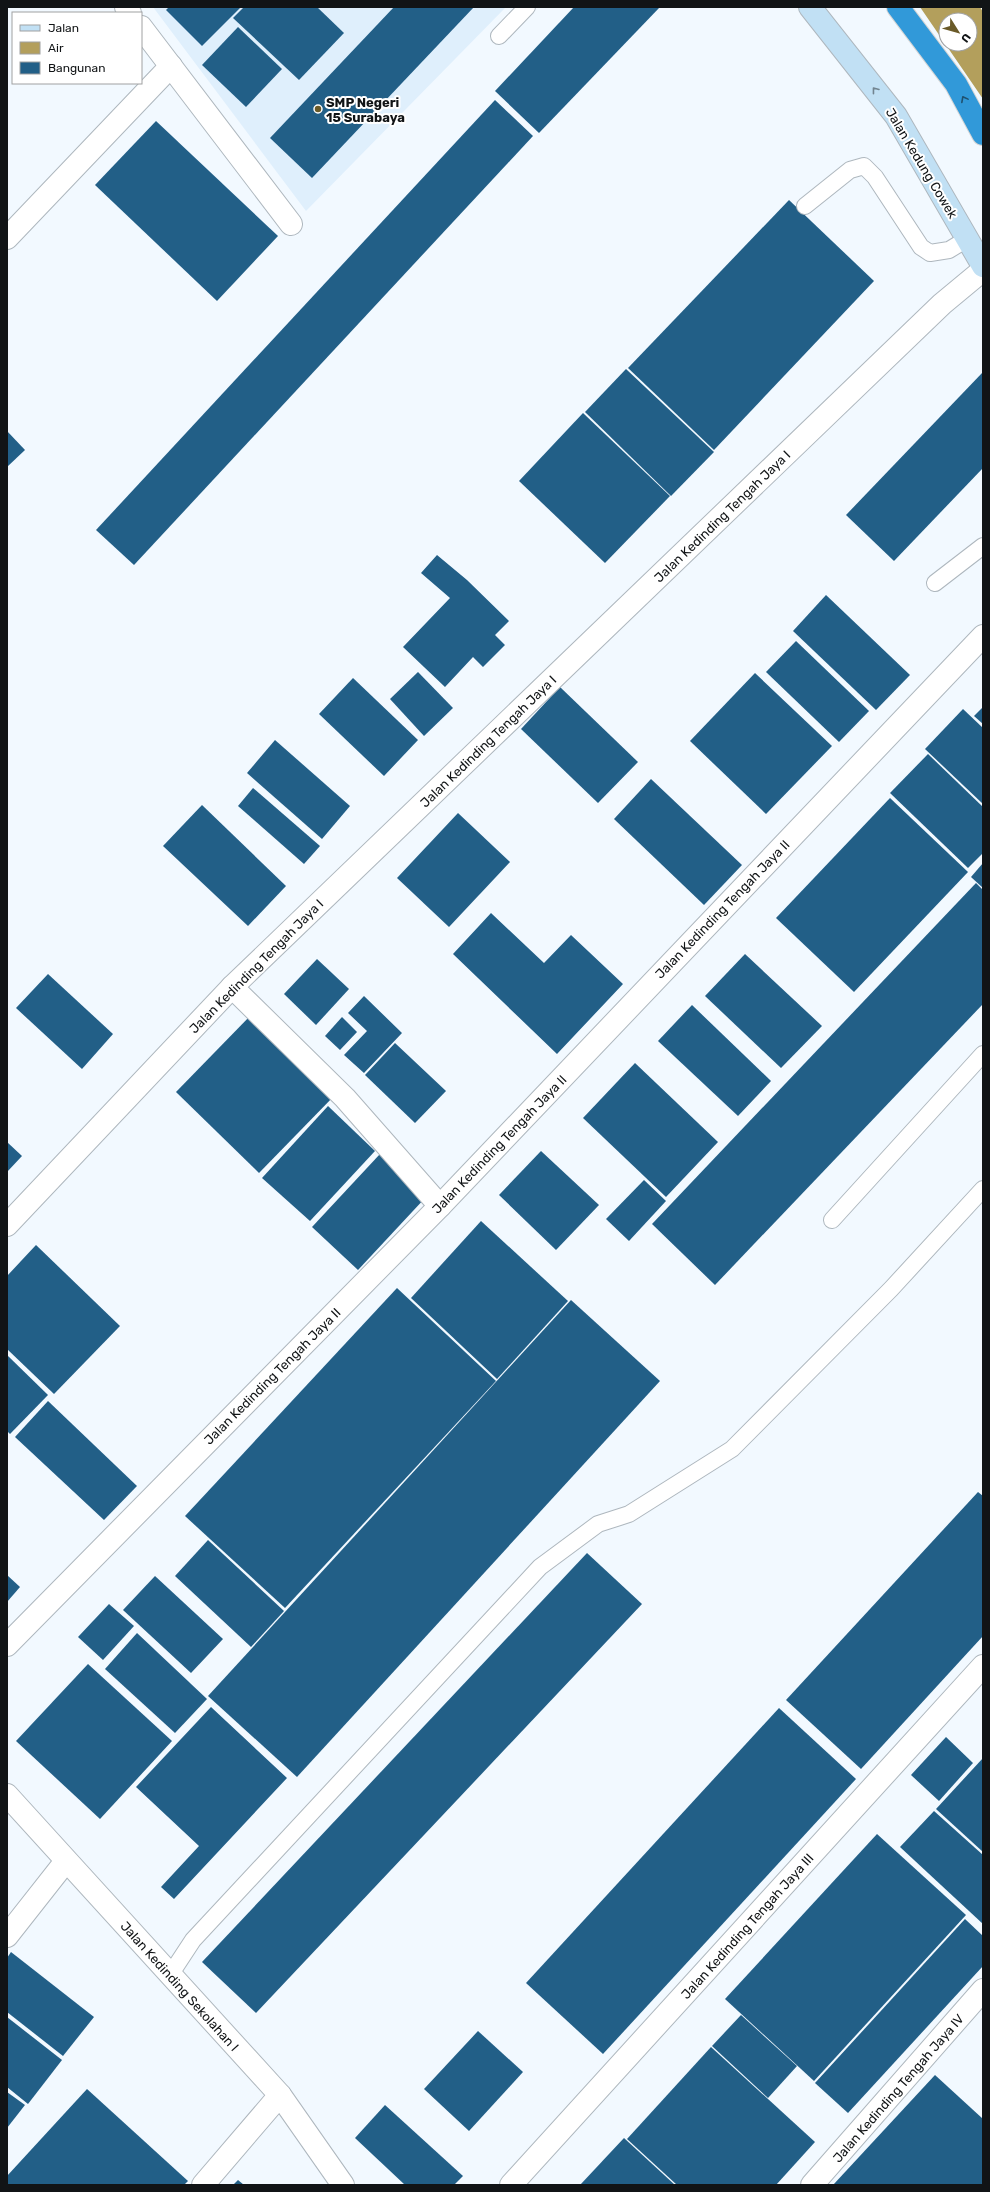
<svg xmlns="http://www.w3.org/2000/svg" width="990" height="2192" viewBox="0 0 990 2192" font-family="Rubik,sans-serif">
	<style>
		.built { fill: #dfeffc }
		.water { fill: #b39f5c; fill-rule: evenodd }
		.building { fill: #225f87 }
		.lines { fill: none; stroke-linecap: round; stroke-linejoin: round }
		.lane-casing { stroke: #aeb7be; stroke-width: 18 }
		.street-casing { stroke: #aeb7be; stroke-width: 24 }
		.secondary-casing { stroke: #aeb7be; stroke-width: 24 }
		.highway-casing { stroke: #d4d5d5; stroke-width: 24 }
		.lane { stroke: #fff; stroke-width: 16 }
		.street { stroke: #fff; stroke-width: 22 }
		.secondary { stroke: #c1e0f4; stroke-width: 22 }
		.highway { stroke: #3199d9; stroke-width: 22 }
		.oneway { stroke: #728490 }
		.oneway2 { stroke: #1f506e }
		.poi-dot { fill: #6a5a28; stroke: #fff; stroke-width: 1.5 }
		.labels { text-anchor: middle; stroke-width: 4; stroke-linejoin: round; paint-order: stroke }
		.poi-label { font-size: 13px; font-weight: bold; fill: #111416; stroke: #fff; text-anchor: start }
		.street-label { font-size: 13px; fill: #111416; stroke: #fff }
	</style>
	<rect width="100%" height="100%" fill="#f2f9ff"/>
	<!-- built -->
	<path class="built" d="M153,7H506L306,211Z"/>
	<!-- water -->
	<path class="water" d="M920,7H980L983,12V99ZM946,20H970V44H946Z"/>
	<!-- building -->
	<g class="building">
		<path d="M169,7H241L202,46L166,10Z"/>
		<path d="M244,7H317L344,33L299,80L233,18Z"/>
		<path d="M394,7H474L312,178L270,138Z"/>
		<path d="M574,7H660L539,133L495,91Z"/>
		<path d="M238,27L282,69L246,107L202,65Z"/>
		<path d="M495,100L533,136L134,565L96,530Z"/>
		<path d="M156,121L278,236L217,301L95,185Z"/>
		<path d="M789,200L874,281L714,450L628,368Z"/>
		<path d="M626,369L714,452L671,496L585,412Z"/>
		<path d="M983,372V468L894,561L846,515Z"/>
		<path d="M583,413L670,496L605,563L519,481Z"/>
		<path d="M7,431L25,450L7,467Z"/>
		<path d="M437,555L467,580L509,621L495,635L505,645L483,667L473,657L445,687L403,647L450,598L421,573Z"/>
		<path d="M826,595L910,675L876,710L793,631Z"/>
		<path d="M796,641L869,711L839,742L766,672Z"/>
		<path d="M418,672L453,708L424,736L390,699Z"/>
		<path d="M755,673L832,746L766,814L690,741Z"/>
		<path d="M353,678L418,740L384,776L319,714Z"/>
		<path d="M560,687L638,762L598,803L521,729Z"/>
		<path d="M983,707V724L974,716Z"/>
		<path d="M963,709L983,728V804L925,749Z"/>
		<path d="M275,740L350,806L322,839L247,773Z"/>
		<path d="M928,754L983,807V853L968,868L890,793Z"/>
		<path d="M651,779L742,865L704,905L614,819Z"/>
		<path d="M253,788L320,846L304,864L238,806Z"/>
		<path d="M890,798L968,872L854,992L776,918Z"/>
		<path d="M202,805L286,886L248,926L163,846Z"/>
		<path d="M458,813L510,862L449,927L397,878Z"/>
		<path d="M983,863V888L971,877Z"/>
		<path d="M976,883L983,890V1004L715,1285L652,1224Z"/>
		<path d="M491,913L544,963L571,935L623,984L557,1054L453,954Z"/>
		<path d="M745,954L822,1026L781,1068L705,996Z"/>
		<path d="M317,959L349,989L316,1025L284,994Z"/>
		<path d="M48,974L113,1034L82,1069L16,1008Z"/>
		<path d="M364,996L402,1033L364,1073L344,1055L367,1031L348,1013Z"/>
		<path d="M692,1005L771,1081L738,1116L658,1041Z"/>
		<path d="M252,1014L335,1095L259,1173L176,1092Z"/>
		<path d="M342,1017L357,1032L340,1050L325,1036Z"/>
		<path d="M395,1043L446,1091L415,1123L365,1075Z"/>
		<path d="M635,1063L718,1142L666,1197L583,1118Z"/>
		<path d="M328,1106L375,1151L310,1221L262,1178Z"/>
		<path d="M7,1142L22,1156L7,1172Z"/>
		<path d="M541,1151L599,1205L556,1250L499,1195Z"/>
		<path d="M380,1154L426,1197L358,1270L312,1227Z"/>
		<path d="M644,1180L666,1201L629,1241L606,1219Z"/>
		<path d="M481,1221L568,1301L497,1379L411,1298Z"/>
		<path d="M36,1245L120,1326L54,1394L7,1349V1276Z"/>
		<path d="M397,1288L496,1381L285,1608L185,1516Z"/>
		<path d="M571,1300L660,1381L297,1777L208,1696Z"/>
		<path d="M7,1355L48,1395L10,1434L7,1431Z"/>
		<path d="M48,1401L137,1486L104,1520L15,1437Z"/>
		<path d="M978,1492L983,1496V1636L861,1769L786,1700Z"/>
		<path d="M208,1540L284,1611L251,1647L175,1576Z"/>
		<path d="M587,1553L642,1604L256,2013L202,1962Z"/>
		<path d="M7,1575L20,1587L7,1602Z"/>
		<path d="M155,1576L223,1639L191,1673L123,1610Z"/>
		<path d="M109,1604L134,1626L103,1660L78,1637Z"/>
		<path d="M137,1633L207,1699L175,1733L105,1669Z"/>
		<path d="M88,1664L172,1741L100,1819L16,1741Z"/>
		<path d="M211,1707L287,1778L174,1899L161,1887L199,1846L136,1787Z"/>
		<path d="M779,1708L856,1779L603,2054L526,1983Z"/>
		<path d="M946,1737L973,1763L939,1801L911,1775Z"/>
		<path d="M983,1758V1852L936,1809Z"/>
		<path d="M934,1811L983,1855V1924L900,1847Z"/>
		<path d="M877,1834L966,1915L814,2081L725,1999Z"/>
		<path d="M965,1919L983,1936V1966L848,2113L815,2083Z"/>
		<path d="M11,1952L94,2017L63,2056L7,2012V1958Z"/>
		<path d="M741,2015L797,2066L768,2098L712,2046Z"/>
		<path d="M7,2017L62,2060L28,2104L7,2087Z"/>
		<path d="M478,2031L523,2072L469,2131L424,2089Z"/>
		<path d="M711,2047L815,2142L776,2185H677L627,2139Z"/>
		<path d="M935,2075L983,2119V2185H833Z"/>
		<path d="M87,2089L188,2181L184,2185H7V2176Z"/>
		<path d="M7,2092L25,2105L7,2128Z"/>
		<path d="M385,2105L463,2176L454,2185H405L355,2138Z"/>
		<path d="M624,2138L675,2185H580Z"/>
		<path d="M238,2180L244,2185H233Z"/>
	</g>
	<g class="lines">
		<defs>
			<g id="lane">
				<path d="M499,36L527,7"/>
				<path d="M805,206L850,170L864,166L875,177L921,247L930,253L949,250L967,239"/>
				<path d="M935,583L983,546"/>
				<path d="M832,1220L983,1054"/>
				<path d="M170,1975L193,1940L540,1567L598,1524L629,1514L732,1449L891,1289L983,1189"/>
			</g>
			<g id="street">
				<path d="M126,7L130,13"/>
				<path d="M141,27L291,224"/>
				<path d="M7,238L171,66"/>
				<path d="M232,987L345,1098L440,1206"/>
				<path d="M7,1225L232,987L942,304L983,270"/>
				<path d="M7,1645L440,1206L983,636"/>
				<path d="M7,1795L280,2095L343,2185"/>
				<path d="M7,1936L66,1861"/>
				<path d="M203,2185L280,2095"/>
				<path d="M511,2185L983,1666"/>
				<path d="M812,2185L983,1990"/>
			</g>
			<path id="secondary" d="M810,7L896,116L983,266"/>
			<path id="highway" d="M898,7L956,84L983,134"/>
		</defs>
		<!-- lane casing -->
		<use href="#lane" class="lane-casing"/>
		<!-- street casing -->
		<use href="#street" class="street-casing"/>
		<!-- secondary casing -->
		<use href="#secondary" class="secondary-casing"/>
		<!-- highway casing -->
		<use href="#highway" class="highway-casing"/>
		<!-- lane -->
		<use href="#lane" class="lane"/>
		<!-- street -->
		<use href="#street" class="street"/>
		<!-- secondary -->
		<use href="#secondary" class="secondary"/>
		<!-- highway -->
		<use href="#highway" class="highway"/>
	</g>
	<!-- one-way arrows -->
	<defs><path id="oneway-chevron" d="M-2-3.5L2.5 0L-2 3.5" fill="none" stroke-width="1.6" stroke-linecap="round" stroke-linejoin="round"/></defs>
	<use class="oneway" href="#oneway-chevron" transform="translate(875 90) rotate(-128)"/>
	<use class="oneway2" href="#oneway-chevron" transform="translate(964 99) rotate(-118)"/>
	<!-- markers -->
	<circle class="poi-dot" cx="318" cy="109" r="4"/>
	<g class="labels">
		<!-- poi labels -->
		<g class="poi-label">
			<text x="326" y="107">SMP Negeri<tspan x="326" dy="15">15 Surabaya</tspan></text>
		</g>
		<!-- street labels -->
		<g class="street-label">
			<text transform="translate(922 163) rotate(59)" y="5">Jalan Kedung Cowek</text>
			<text transform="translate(722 516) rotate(-44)" y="5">Jalan Kedinding Tengah Jaya I</text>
			<text transform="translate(488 741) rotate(-44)" y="5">Jalan Kedinding Tengah Jaya I</text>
			<text transform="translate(722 909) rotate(-46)" y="5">Jalan Kedinding Tengah Jaya II</text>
			<text transform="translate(256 966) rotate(-45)" y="5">Jalan Kedinding Tengah Jaya I</text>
			<text transform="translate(499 1144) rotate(-46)" y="5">Jalan Kedinding Tengah Jaya II</text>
			<text transform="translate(272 1376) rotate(-45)" y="5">Jalan Kedinding Tengah Jaya II</text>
			<text transform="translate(747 1926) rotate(-48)" y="5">Jalan Kedinding Tengah Jaya III</text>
			<text transform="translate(180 1986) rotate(48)" y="5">Jalan Kedinding Sekolahan I</text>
			<text transform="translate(898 2088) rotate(-49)" y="5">Jalan Kedinding Tengah Jaya IV</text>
		</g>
	</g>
	<!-- border -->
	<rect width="990" height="2192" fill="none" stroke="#111416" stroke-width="16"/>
	<!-- legend -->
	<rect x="12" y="12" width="130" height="72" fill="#ffffff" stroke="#a0a1a2"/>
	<rect x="20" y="25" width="20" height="6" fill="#c1e0f4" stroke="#a0a1a2"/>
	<text x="48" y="32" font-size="12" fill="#111416">Jalan</text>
	<rect x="20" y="42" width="20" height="12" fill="#b39f5c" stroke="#a0a1a2"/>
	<text x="48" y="52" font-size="12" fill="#111416">Air</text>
	<rect x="20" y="62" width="20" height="12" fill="#225f87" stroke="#a0a1a2"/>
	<text x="48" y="72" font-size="12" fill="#111416">Bangunan</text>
	<!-- north arrow -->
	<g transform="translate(958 32) rotate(127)"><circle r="19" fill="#ffffff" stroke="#a0a1a2"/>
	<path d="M0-3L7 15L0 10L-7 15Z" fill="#6a5a28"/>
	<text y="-6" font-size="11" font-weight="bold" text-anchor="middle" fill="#111416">U</text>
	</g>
</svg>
